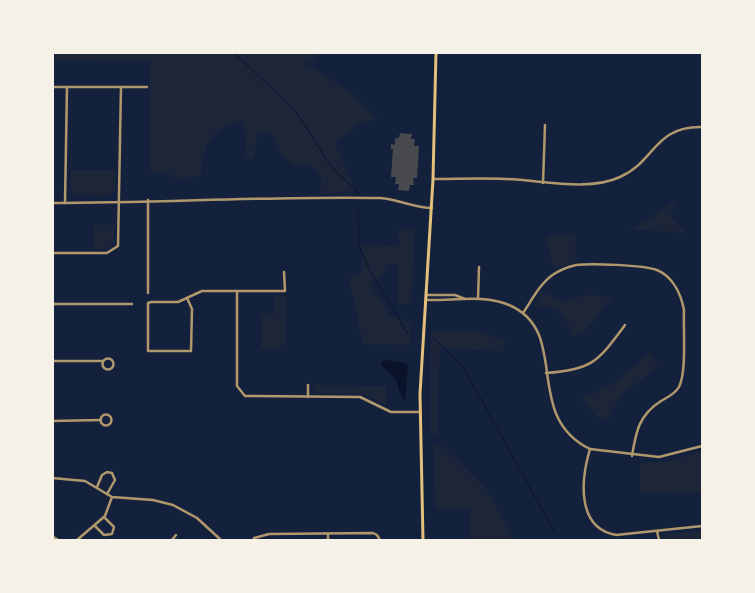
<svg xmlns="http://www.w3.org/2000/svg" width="755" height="593" viewBox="0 0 755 593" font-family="'PT Sans',sans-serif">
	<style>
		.green { fill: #1d2539 }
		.water { fill: #0b132b }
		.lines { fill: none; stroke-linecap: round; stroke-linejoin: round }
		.stream { stroke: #0b132b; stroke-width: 1 }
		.building { fill: #48494c }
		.minor { stroke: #b1986c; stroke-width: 2.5 }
		.secondary { stroke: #e5c07b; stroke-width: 3 }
	</style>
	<rect width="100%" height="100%" fill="#14213d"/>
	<!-- green -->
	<g class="green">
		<path d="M52,53H317L315,58L307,64L348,90L377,119L357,125L335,143L355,191L320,194L321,177L312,166L292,165C289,161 284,157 281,153C272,139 279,132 257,132L254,159L246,157L244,120C213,127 201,145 201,176L176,179L168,173L150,172V61L53,60Z"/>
		<path d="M71,170H116V189L110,196L76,195L71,189Z"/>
		<path d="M675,200L670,216L686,233L630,229L654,216Z"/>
		<path d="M94,225H115L114,240L109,249H94Z"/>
		<path d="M415,228L411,304H398V265L387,264L382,276L370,284L389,314L411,324L410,345L363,344L349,278L362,271V245L399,246V229Z"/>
		<path d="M576,233L575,262L553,269L546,236Z"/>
		<path d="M542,291L563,302C581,294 593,294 612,298L583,333L572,336L570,327L557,309L534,305Z"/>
		<path d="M275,296H287L286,345H280V349H261V314L275,313Z"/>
		<path d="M431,332H481L505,341L502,352L440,347L437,434H431Z"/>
		<path d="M650,352L658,367L622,394L607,419L596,416L582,399L616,382Z"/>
		<path d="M313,385L386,386V405L364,394L316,393Z"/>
		<path d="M439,443L484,486L515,540H469L470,508L436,510L433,445Z"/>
		<path d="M702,451V493L640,492V462L663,463Z"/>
		<path d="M702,531V540H667L665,534Z"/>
	</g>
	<!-- water -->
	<path class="water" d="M384,360L403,362L408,366L405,401C399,396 399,386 395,379C391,373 384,371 381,364Z"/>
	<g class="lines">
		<!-- stream -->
		<g class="stream">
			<path d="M233,52L294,109L333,169L360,194"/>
			<path d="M358,206L359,246L370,271L408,334"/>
			<path d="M433,338L462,365L554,531"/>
		</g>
	</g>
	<!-- building -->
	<path class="building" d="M400,133L412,134L411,139H415L414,146H419L417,178H413L414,185H410L409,191L398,190L399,184H395L396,177H391L393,149H391V144L395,145V138H399Z"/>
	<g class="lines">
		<!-- minor -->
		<g class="minor">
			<path d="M52,87H147"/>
			<path d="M433,179C457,179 482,178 506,179C540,180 588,192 620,177C655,162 654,126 702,127"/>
			<path d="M543,183L545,125"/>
			<path d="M52,203C162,203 271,196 380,198C398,199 414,208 432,208"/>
			<path d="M65,203L67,87"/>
			<path d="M52,253H107L118,246L121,87"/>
			<path d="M237,291V386L245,396L360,397L391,412H420"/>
			<path d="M148,293V200"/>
			<path d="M426,295H455L465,299"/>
			<path d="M187,298L192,309L191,351H148V303L151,302H178L202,291H285L284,272"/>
			<path d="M478,299L479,267"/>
			<path d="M426,300C452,301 484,294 509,305C572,332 521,415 590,449L659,457L702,446"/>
			<path d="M52,304H132"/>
			<path d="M523,313C532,300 540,283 554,274C560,270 568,267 576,265C591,263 643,265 657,270C673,277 681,294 684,310C683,330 687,371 679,387C675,394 668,397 661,401C639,415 636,431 632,456"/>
			<circle cx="108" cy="364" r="5.5"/>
			<path d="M52,361H103"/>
			<path d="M546,373C593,370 598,361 625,325"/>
			<path d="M308,385V397"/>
			<circle cx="106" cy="420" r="5.5"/>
			<path d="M52,421L101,420"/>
			<path d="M590,449C581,479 576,528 616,535L702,526"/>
			<path d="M52,478L85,481L112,497L153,500L173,505L197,518L221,540"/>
			<path d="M97,487L102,475L107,472L112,473L115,480L107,494"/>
			<path d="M95,526L104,535L112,534L114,527L104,517"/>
			<path d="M657,531L659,540"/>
			<path d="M52,536L58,540"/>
			<path d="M254,538L269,534L373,533L377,535L380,540"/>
			<path d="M77,540L105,516L112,497"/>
			<path d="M172,540L176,535"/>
			<path d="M328,540V534"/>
		</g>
		<!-- secondary -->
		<path class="secondary" d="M423,540L420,394L433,179L436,52"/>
	</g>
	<!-- border -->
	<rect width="755" height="593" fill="none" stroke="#f6f1e7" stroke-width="108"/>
</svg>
